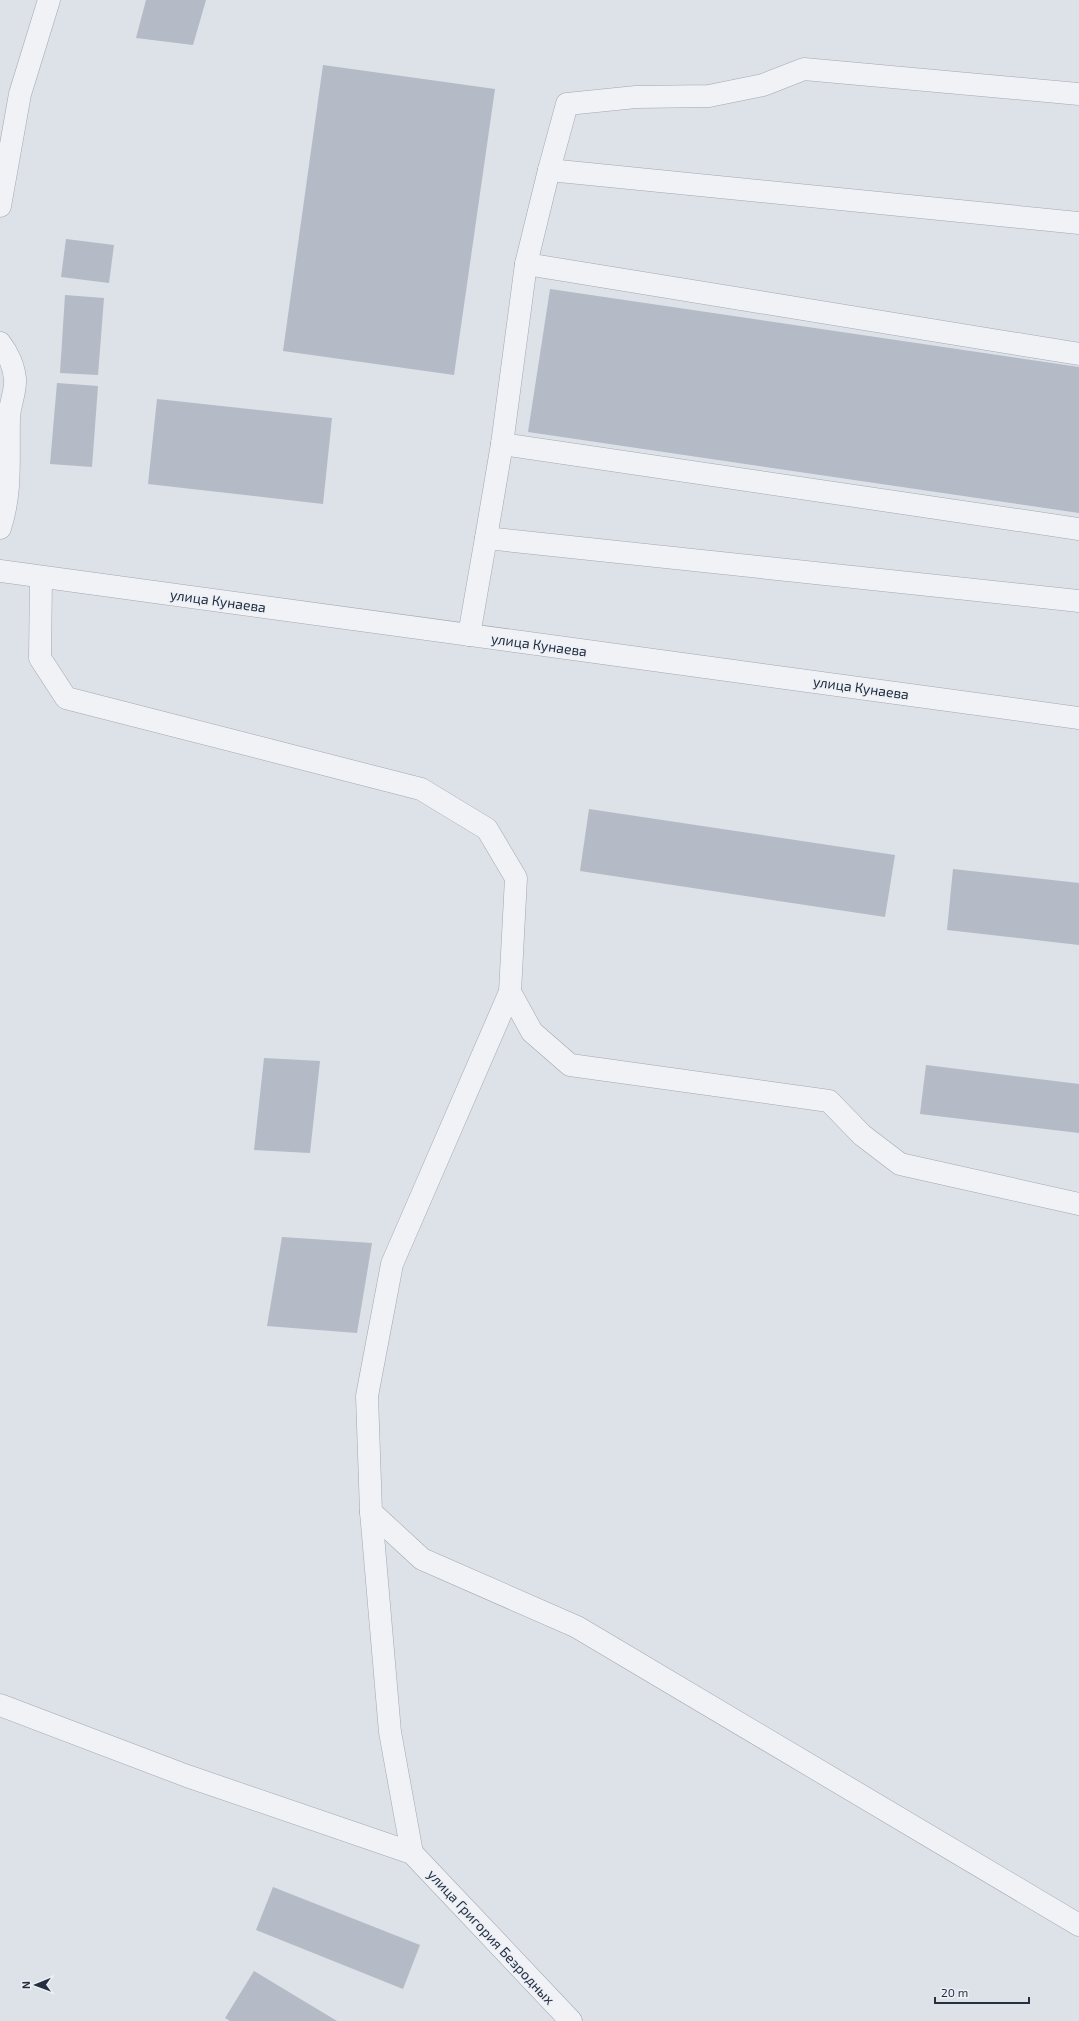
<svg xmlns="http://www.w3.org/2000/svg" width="1079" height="2021" viewBox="0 0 1079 2021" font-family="'Exo 2',sans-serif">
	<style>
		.building { fill: #b4bac6 }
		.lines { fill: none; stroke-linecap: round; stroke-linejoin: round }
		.minor-casing { stroke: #a2a8b2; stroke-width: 23 }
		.minor { stroke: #f0f2f6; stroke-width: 22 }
		.labels { text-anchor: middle; stroke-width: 3; stroke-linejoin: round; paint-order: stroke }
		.street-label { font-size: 14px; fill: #252f40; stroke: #ecf0f6 }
	</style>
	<rect width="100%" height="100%" fill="#dde1e8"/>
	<!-- building -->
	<g class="building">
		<path d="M146,0H206L193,45L136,38Z"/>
		<path d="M323,65L495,89L454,375L283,351Z"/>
		<path d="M66,239L114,245L109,283L61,277Z"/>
		<path d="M550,289L1079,367V513L528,432Z"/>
		<path d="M65,295L104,298L98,375L60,373Z"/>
		<path d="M57,383L98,386L92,467L50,464Z"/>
		<path d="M157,399L332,418L323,504L148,484Z"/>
		<path d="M589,809L895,855L885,917L580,871Z"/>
		<path d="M953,869L1079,883V945L947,930Z"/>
		<path d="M264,1058L320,1061L310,1153L254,1150Z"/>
		<path d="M926,1065L1079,1084V1133L920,1114Z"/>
		<path d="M282,1237L372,1243L357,1333L267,1326Z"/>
		<path d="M273,1887L420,1945L403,1989L256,1930Z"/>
		<path d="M254,1971L337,2021H230L225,2018Z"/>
	</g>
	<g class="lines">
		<defs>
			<g id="minor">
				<path d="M549,170L1079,223"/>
				<path d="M0,206L20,94L49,0"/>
				<path d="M526,264L1079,354"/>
				<path d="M0,343C8,353 14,367 15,379C16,392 9,406 9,419C8,456 12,492 0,528"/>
				<path d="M502,444L1079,529"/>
				<path d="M486,538L502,444L526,264L549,170L567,104L636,97L709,96L763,85L804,69L1079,94"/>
				<path d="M0,571L1079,718"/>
				<path d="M41,577L40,658L66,698L421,789L487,829L516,878L510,992L532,1032L570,1065L829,1101L862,1135L900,1164L1079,1204"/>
				<path d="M469,635L486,538L1079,601"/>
				<path d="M510,992L392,1264L367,1396L371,1512L422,1559L577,1627L1079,1925"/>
				<path d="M371,1512L390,1732L412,1853"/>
				<path d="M0,1705L187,1776L412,1853L571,2021"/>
			</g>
		</defs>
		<!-- minor casing -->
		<use href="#minor" class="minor-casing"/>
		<!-- minor -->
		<use href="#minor" class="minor"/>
	</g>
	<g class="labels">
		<!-- street labels -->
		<g class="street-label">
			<text transform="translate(218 601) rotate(8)" y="5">улица Кунаева</text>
			<text transform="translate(539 645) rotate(8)" y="5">улица Кунаева</text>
			<text transform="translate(861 688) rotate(8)" y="5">улица Кунаева</text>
			<text transform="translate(491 1937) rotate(47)" y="5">улица Григория Безродных</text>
		</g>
	</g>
	<!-- north arrow -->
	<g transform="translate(36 1985) rotate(269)" stroke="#ecf0f6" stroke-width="3" paint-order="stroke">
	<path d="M0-3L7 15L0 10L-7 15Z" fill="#252f40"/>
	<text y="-6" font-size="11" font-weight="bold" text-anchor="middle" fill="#252f40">N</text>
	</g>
	<!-- scale -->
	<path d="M935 1997v6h94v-6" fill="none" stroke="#252f40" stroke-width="2"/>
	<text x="941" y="1997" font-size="12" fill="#252f40" stroke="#ecf0f6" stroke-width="3" paint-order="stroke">20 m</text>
</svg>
